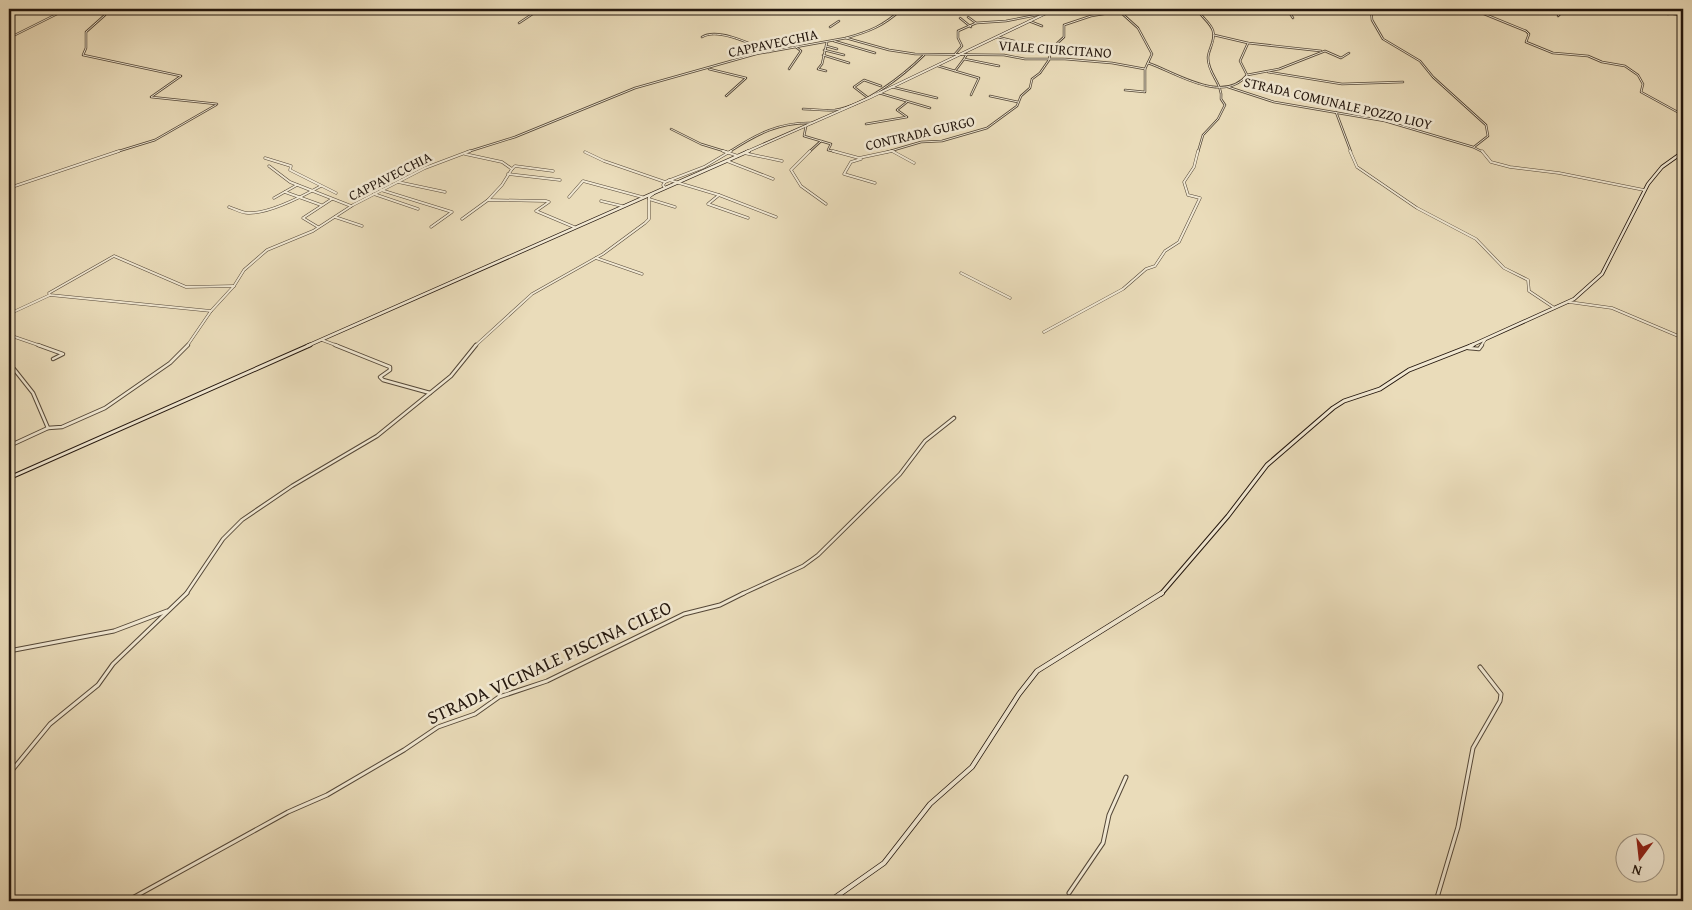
<svg xmlns="http://www.w3.org/2000/svg" width="1692" height="910" viewBox="0 0 1692 910" font-family="'Gentium Book Plus',serif">
	<style>
		.lines { fill: none; stroke-linecap: round; stroke-linejoin: round }
		.street-far3-casing { stroke: #554838; stroke-width: 2.5 }
		.street-far2-casing { stroke: #554838; stroke-width: 3 }
		.street-far1-casing { stroke: #554838; stroke-width: 4.5 }
		.street-casing { stroke: #554838; stroke-width: 5 }
		.secondary-far3-casing { stroke: #23160d; stroke-width: 3 }
		.secondary-far2-casing { stroke: #23160d; stroke-width: 4 }
		.secondary-far1-casing { stroke: #23160d; stroke-width: 5 }
		.secondary-casing { stroke: #23160d; stroke-width: 5.5 }
		.street-far3 { stroke: #f1e8d2; stroke-width: 1 }
		.street-far2 { stroke: #f1e8d2; stroke-width: 2 }
		.street-far1 { stroke: #f1e8d2; stroke-width: 2.5 }
		.street { stroke: #f1e8d2; stroke-width: 3 }
		.secondary-far3 { stroke: #f1e8d2; stroke-width: 2 }
		.secondary-far2 { stroke: #f1e8d2; stroke-width: 2.5 }
		.secondary-far1 { stroke: #f1e8d2; stroke-width: 3 }
		.secondary { stroke: #f1e8d2; stroke-width: 4 }
		.labels { text-anchor: middle; stroke-width: 5; stroke-linejoin: round; paint-order: stroke }
		.far-street-label { font-size: 14px; fill: #23160d; stroke: #f1e8d2 }
		.near-street-label { font-size: 19px; fill: #23160d; stroke: #f1e8d2 }
	</style>
	<rect width="100%" height="100%" fill="#eadcba"/>
	<filter id="stains"><feTurbulence type="fractalNoise" baseFrequency=".004" numOctaves="4"/><feColorMatrix values="0 0 0 0 .2 0 0 0 0 .09 0 0 0 0 .02 0 0 0 .5 -.17"/></filter>
	<radialGradient id="worn" r=".72"><stop offset=".6" stop-color="#630" stop-opacity="0"/><stop offset="1" stop-color="#630" stop-opacity=".3"/></radialGradient>
	<g class="lines">
		<defs>
			<g id="street-far3">
				<path d="M107,9L105,15L86,32V48L83,55L181,76L151,97L217,104"/>
				<path d="M902,9C883,26 871,31 846,38L889,50L915,54L1004,55L1025,59H1065L1112,63L1145,69"/>
				<path d="M1117,9L1138,28L1152,54L1145,69V92L1125,90"/>
				<path d="M1197,9C1201,17 1211,23 1213,31C1216,40 1208,50 1208,58C1208,74 1223,84 1221,99L1225,105L1218,119L1203,135L1198,152"/>
				<path d="M1287,9L1293,18"/>
				<path d="M1371,9L1372,20L1383,39L1420,61L1433,77L1486,125L1488,136L1474,147"/>
				<path d="M1472,9L1526,31L1529,34L1526,42L1553,53L1588,56L1602,62L1625,66L1638,75L1643,84L1641,92L1683,115"/>
				<path d="M1633,9L1683,15"/>
				<path d="M1051,11L1065,9"/>
				<path d="M1668,14L1674,9"/>
				<path d="M1558,16L1565,9"/>
				<path d="M968,17L976,23"/>
				<path d="M960,18L971,27"/>
				<path d="M1029,21L1042,26"/>
				<path d="M519,23L540,9"/>
				<path d="M830,27L839,21"/>
				<path d="M1214,35L1248,43L1321,51"/>
				<path d="M702,37C718,27 753,45 769,52"/>
				<path d="M998,37L1022,43"/>
				<path d="M9,38L67,9"/>
				<path d="M834,41L875,53"/>
				<path d="M826,46L837,49"/>
				<path d="M824,50L844,55"/>
				<path d="M955,54L962,46L958,38V31L976,23L1006,21L1047,13"/>
				<path d="M967,54L964,59L999,66"/>
				<path d="M823,55L849,63"/>
				<path d="M1148,63C1175,72 1223,105 1247,75L1279,69L1325,51L1341,58L1349,53"/>
				<path d="M938,66L955,71L964,59"/>
				<path d="M709,69L746,78L726,96"/>
				<path d="M789,69L801,51L796,47"/>
				<path d="M826,71L818,69L822,64L827,42"/>
				<path d="M955,71L979,78L971,95"/>
				<path d="M1268,72L1342,84L1403,82"/>
				<path d="M1247,75L1240,61L1248,43"/>
				<path d="M892,87L937,98"/>
				<path d="M1228,87L1274,102L1385,121L1473,147L1483,152"/>
				<path d="M879,93L930,108"/>
				<path d="M990,96L1018,102"/>
				<path d="M867,97L854,87L864,80L881,86"/>
				<path d="M803,109C813,109 825,111 835,110C864,106 903,76 924,55"/>
				<path d="M1336,112L1351,152"/>
				<path d="M866,124L907,117L897,110L907,102"/>
				<path d="M806,126L804,136L831,144L828,150L837,152"/>
				<path d="M671,129L701,144L727,152"/>
				<path d="M892,151L895,152"/>
				<path d="M116,152L155,140L216,105"/>
				<path d="M467,152L515,137L635,88L756,54L846,38"/>
				<path d="M729,152C757,134 779,122 812,123"/>
				<path d="M809,152L821,141"/>
				<path d="M887,152L921,142L942,141L987,128L1017,106L1021,96L1030,88L1032,79L1040,73L1049,60L1051,49L1064,37V25L1091,16L1121,11"/>
			</g>
			<g id="street-far2">
				<path d="M723,151L738,156"/>
				<path d="M810,151L791,170L801,186L826,204"/>
				<path d="M833,151L859,158L892,151"/>
				<path d="M892,151L914,163"/>
				<path d="M1350,151L1357,167L1417,208L1476,239L1504,268L1528,280L1529,291L1553,307"/>
				<path d="M1482,151L1491,162L1510,167L1559,173L1644,190"/>
				<path d="M585,152L604,161L665,182"/>
				<path d="M744,153L782,161"/>
				<path d="M465,154L502,162L512,169L515,166L553,171"/>
				<path d="M265,158L291,166L290,170L336,193"/>
				<path d="M861,159L851,162L844,174L875,183"/>
				<path d="M727,161L773,179"/>
				<path d="M269,166L290,182L351,206"/>
				<path d="M508,174L560,180"/>
				<path d="M669,180L719,195L776,217"/>
				<path d="M398,182L445,192"/>
				<path d="M9,188L119,151"/>
				<path d="M665,188L663,185L665,182L704,167L731,151"/>
				<path d="M381,190L452,212L431,227"/>
				<path d="M285,192L321,205"/>
				<path d="M374,194L418,209"/>
				<path d="M719,195L708,204L748,218"/>
				<path d="M569,197L583,181L642,197"/>
				<path d="M274,198L297,185"/>
				<path d="M649,199L675,207"/>
				<path d="M488,200L502,185L512,169"/>
				<path d="M601,201L622,206"/>
				<path d="M229,207C235,209 242,213 248,213C269,214 303,196 321,186"/>
				<path d="M335,217L362,226"/>
				<path d="M462,219L488,200L546,201L549,202L536,211L574,227"/>
				<path d="M318,227L303,218L332,199"/>
				<path d="M596,258L642,274"/>
				<path d="M961,273L1010,298"/>
				<path d="M1569,302L1612,308L1683,338"/>
				<path d="M211,311L50,295L49,293L114,256L186,287L234,286"/>
				<path d="M9,314L50,295"/>
				<path d="M1044,332L1123,289L1146,269L1155,266L1165,251L1179,242L1200,198L1188,195L1184,182L1194,167L1198,151"/>
				<path d="M9,335L41,346"/>
				<path d="M322,340L338,346"/>
				<path d="M187,346L211,311L234,286L244,270L267,250L313,231L353,205L425,168L470,151"/>
				<path d="M475,346L532,294L603,254L645,223L649,219V197L653,194"/>
				<path d="M1481,346L1485,340"/>
			</g>
			<g id="street-far1">
				<path d="M38,345L63,354L53,359"/>
				<path d="M335,345L390,367V370L380,377L383,380L430,393"/>
				<path d="M1468,348L1479,349L1482,345"/>
				<path d="M14,369L33,393L48,428"/>
				<path d="M9,446L48,428L62,427L105,408L170,363L188,345"/>
				<path d="M186,594L223,539L242,520L292,486L377,436L451,376L476,345"/>
				<path d="M742,594L803,566L818,555L900,474L925,441L954,418"/>
			</g>
			<g id="street">
				<path d="M9,651L114,631L167,611"/>
				<path d="M9,774L50,724L98,685L113,664L187,593"/>
				<path d="M1069,893L1103,843L1109,815L1126,777"/>
				<path d="M127,901L288,812L327,795L404,750L438,727L475,714L499,697L547,681L684,614L720,605L744,593"/>
				<path d="M1436,901L1458,827L1473,748L1500,701L1501,694L1480,667"/>
			</g>
			<path id="secondary-far3" d="M746,152L869,98L1055,9"/>
			<g id="secondary-far2">
				<path d="M307,346L749,151"/>
				<path d="M1470,346L1574,299L1602,274L1648,184L1662,167L1683,152"/>
			</g>
			<g id="secondary-far1">
				<path d="M9,478L310,345"/>
				<path d="M1161,594L1228,516L1267,465L1333,408L1344,401L1380,389L1409,370L1473,345"/>
			</g>
			<path id="secondary" d="M830,901L884,863L930,804L972,767L1019,694L1037,671L1162,593"/>
		</defs>
		<!-- street-far3 casing -->
		<use href="#street-far3" class="street-far3-casing"/>
		<!-- street-far2 casing -->
		<use href="#street-far2" class="street-far2-casing"/>
		<!-- street-far1 casing -->
		<use href="#street-far1" class="street-far1-casing"/>
		<!-- street casing -->
		<use href="#street" class="street-casing"/>
		<!-- secondary-far3 casing -->
		<use href="#secondary-far3" class="secondary-far3-casing"/>
		<!-- secondary-far2 casing -->
		<use href="#secondary-far2" class="secondary-far2-casing"/>
		<!-- secondary-far1 casing -->
		<use href="#secondary-far1" class="secondary-far1-casing"/>
		<!-- secondary casing -->
		<use href="#secondary" class="secondary-casing"/>
		<!-- street-far3 -->
		<use href="#street-far3" class="street-far3"/>
		<!-- street-far2 -->
		<use href="#street-far2" class="street-far2"/>
		<!-- street-far1 -->
		<use href="#street-far1" class="street-far1"/>
		<!-- street -->
		<use href="#street" class="street"/>
		<!-- secondary-far3 -->
		<use href="#secondary-far3" class="secondary-far3"/>
		<!-- secondary-far2 -->
		<use href="#secondary-far2" class="secondary-far2"/>
		<!-- secondary-far1 -->
		<use href="#secondary-far1" class="secondary-far1"/>
		<!-- secondary -->
		<use href="#secondary" class="secondary"/>
	</g>
	<g class="labels">
		<!-- far-street labels -->
		<g class="far-street-label">
			<text transform="translate(773 43) rotate(-12)" y="5">CAPPAVECCHIA</text>
			<text transform="translate(1055 49) rotate(4)" y="5">VIALE CIURCITANO</text>
			<text transform="translate(1338 103) rotate(13)" y="5">STRADA COMUNALE POZZO LIOY</text>
			<text transform="translate(920 133) rotate(-13)" y="5">CONTRADA GURGO</text>
			<text transform="translate(390 176) rotate(-27)" y="5">CAPPAVECCHIA</text>
		</g>
		<!-- near-street labels -->
		<g class="near-street-label">
			<text transform="translate(549 662) rotate(-25)" y="7">STRADA VICINALE PISCINA CILEO</text>
		</g>
	</g>
	<!-- margin -->
	<rect width="1692" height="910" fill="none" stroke="#eadcba" stroke-width="30"/>
	<rect x="10" y="10" width="1672" height="890" fill="none" stroke="#23160d" stroke-width="2.5"/>
	<rect x="15" y="15" width="1662" height="880" fill="none" stroke="#23160d"/>
	<!-- north arrow -->
	<g transform="translate(1640 858) rotate(195)"><circle r="24" fill="#f1e8d2" stroke="#9f9483"/>
	<path d="M0-4L9 19L0 12L-9 19Z" fill="#8f2418"/>
	<text y="-8" font-size="14" font-weight="bold" text-anchor="middle" fill="#23160d">N</text>
	</g>
	<rect width="100%" height="100%" filter="url(#stains)"/>
	<rect width="100%" height="100%" fill="url(#worn)"/>
</svg>
